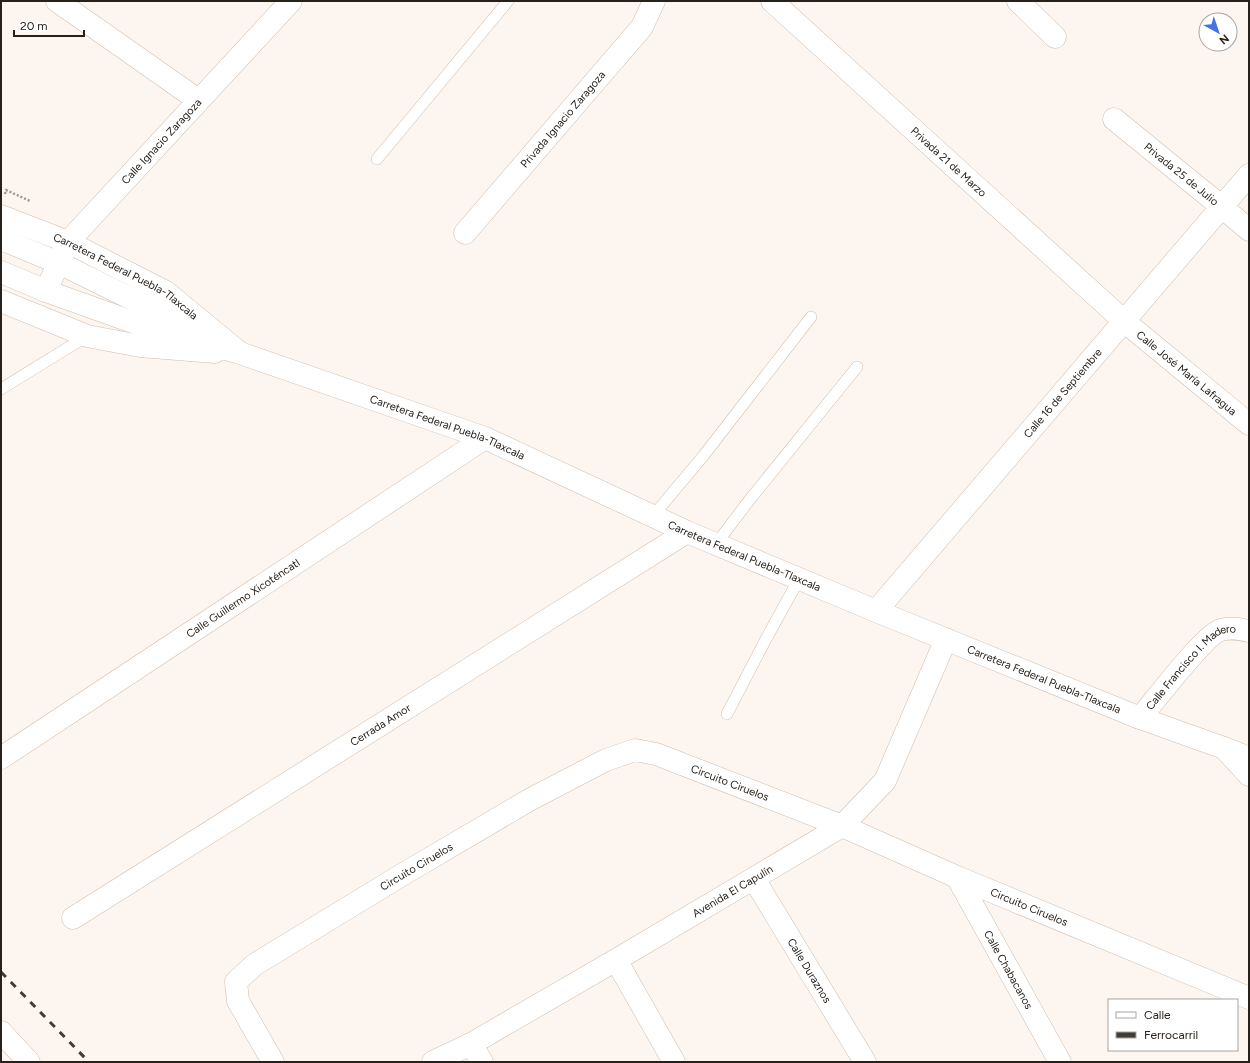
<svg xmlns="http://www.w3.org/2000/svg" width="1250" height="1063" viewBox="0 0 1250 1063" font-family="Figtree,sans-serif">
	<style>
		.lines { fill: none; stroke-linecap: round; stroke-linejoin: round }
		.service-casing { stroke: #d0beae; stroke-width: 12 }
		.minor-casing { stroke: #d0beae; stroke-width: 23 }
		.secondary-casing { stroke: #d0beae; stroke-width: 23 }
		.primary-casing { stroke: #d0beae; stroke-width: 23 }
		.path { stroke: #9e9791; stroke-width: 2.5; stroke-dasharray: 2 2; stroke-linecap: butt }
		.service { stroke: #fff; stroke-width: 11 }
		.minor { stroke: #fff; stroke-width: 22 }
		.secondary { stroke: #fff; stroke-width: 22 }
		.primary { stroke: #fff; stroke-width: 22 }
		.rail { stroke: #423c36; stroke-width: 3; stroke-dasharray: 7 7; stroke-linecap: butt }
		.labels { text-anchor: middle; stroke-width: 4; stroke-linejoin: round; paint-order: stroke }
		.street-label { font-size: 11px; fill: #27211b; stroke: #fff }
	</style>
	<rect width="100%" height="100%" fill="#fdf5ef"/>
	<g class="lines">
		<defs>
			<g id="service">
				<path d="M377,159L508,1"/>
				<path d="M1,389L87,336"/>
				<path d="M653,516L704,455L811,317"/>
				<path d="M716,544L751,498L857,367"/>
				<path d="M727,714L766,639L799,579"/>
			</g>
			<g id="minor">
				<path d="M57,1L198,100"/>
				<path id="s1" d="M772,1L1125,322L1249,424"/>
				<path d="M1018,1L1055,37"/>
				<path id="s2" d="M1114,119L1222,207L1249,230"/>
				<path id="s3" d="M465,233L642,27L654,1"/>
				<path id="s4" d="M46,291L68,242L291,1"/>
				<path id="s5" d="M876,611L1249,175"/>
				<path id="s6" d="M1140,718C1154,702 1205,634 1221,630C1231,627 1240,629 1249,631"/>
				<path d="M1224,748L1249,775"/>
				<path id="s7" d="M1,758L485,438"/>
				<path id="s8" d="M957,877L1060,1062"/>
				<path id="s9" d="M754,879L865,1062"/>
				<path id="s10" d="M73,918L687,532"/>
				<path d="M616,960L674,1062"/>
				<path d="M1,1032L29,1062"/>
				<path d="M471,1044L482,1062"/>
				<path id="s11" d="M273,1062L238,1001L236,982L254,965L405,873L531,799L606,760L635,750L656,754L842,826L957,877L1249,998"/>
				<path id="s12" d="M433,1062L471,1044L616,960L842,826L885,781L946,639"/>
			</g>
			<g id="secondary">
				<path id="s13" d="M1,216L68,242L166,292L240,353"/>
				<path d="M1,301L87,336L140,346L215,352"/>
			</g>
			<g id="primary">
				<path d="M1,239L59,263L201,333"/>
				<path id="s14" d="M1,272L46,291L155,330L240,353L485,438L687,532L876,611L1140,718L1224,748L1249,758"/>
			</g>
		</defs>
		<!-- service casing -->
		<use href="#service" class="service-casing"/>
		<!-- minor casing -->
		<use href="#minor" class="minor-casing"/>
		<!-- secondary casing -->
		<use href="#secondary" class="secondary-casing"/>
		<!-- primary casing -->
		<use href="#primary" class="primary-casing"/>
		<!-- path -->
		<path class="path" d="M5,194L6,190L30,201"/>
		<!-- service -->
		<use href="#service" class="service"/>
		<!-- minor -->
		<use href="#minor" class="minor"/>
		<!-- secondary -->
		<use href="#secondary" class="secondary"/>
		<!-- primary -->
		<use href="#primary" class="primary"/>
		<!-- rail -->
		<path class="rail" d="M1,972L89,1062"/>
	</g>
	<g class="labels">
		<!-- street labels -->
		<g class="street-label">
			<text dy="4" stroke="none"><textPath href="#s3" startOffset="150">Privada Ignacio Zaragoza</textPath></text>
			<text dy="4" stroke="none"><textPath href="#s4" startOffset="191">Calle Ignacio Zaragoza</textPath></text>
			<text dy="4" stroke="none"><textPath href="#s1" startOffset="239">Privada 21 de Marzo</textPath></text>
			<text dy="4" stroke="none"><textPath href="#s2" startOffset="87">Privada 25 de Julio</textPath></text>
			<text dy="4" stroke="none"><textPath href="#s13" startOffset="139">Carretera Federal Puebla-Tlaxcala</textPath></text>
			<text dy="4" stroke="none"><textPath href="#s1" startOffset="557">Calle José María Lafragua</textPath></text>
			<text dy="4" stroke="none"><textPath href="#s5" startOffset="287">Calle 16 de Septiembre</textPath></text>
			<text dy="4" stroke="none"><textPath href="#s14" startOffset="473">Carretera Federal Puebla-Tlaxcala</textPath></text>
			<text dy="4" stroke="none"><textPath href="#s14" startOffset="797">Carretera Federal Puebla-Tlaxcala</textPath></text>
			<text dy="4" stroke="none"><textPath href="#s7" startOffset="290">Calle Guillermo Xicoténcatl</textPath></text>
			<text dy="4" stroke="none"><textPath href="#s6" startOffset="74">Calle Francisco I. Madero</textPath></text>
			<text dy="4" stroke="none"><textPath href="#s14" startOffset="1121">Carretera Federal Puebla-Tlaxcala</textPath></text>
			<text dy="4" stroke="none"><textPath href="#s10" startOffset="363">Cerrada Amor</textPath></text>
			<text dy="4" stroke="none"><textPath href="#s11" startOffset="653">Circuito Ciruelos</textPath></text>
			<text dy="4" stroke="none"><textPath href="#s11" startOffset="304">Circuito Ciruelos</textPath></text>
			<text dy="4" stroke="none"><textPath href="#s12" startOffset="345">Avenida El Capulín</textPath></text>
			<text dy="4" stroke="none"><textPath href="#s11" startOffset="977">Circuito Ciruelos</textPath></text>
			<text dy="4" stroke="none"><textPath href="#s9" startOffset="107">Calle Duraznos</textPath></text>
			<text dy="4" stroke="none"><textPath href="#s8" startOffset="106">Calle Chabacanos</textPath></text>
		</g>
	</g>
	<!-- border -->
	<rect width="1250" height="1063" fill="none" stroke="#27211b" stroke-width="4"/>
	<!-- legend -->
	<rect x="1108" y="999" width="130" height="52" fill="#ffffff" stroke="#a9a6a4"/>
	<rect x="1116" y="1012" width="20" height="6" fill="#ffffff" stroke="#a9a6a4"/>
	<text x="1144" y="1019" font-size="12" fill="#27211b">Calle</text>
	<rect x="1116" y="1032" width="20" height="6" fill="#423c36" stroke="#a9a6a4"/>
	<text x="1144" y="1039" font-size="12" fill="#27211b">Ferrocarril</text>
	<!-- north arrow -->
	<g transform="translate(1218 32) rotate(140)"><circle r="19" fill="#ffffff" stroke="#a9a6a4"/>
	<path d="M0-3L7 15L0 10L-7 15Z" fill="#4373e4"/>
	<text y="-6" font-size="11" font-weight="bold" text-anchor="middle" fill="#27211b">N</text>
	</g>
	<!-- scale -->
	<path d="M14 30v6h70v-6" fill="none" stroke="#27211b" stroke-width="2"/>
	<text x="20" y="30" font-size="12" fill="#27211b" stroke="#ffffff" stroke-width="3" paint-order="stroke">20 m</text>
</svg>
